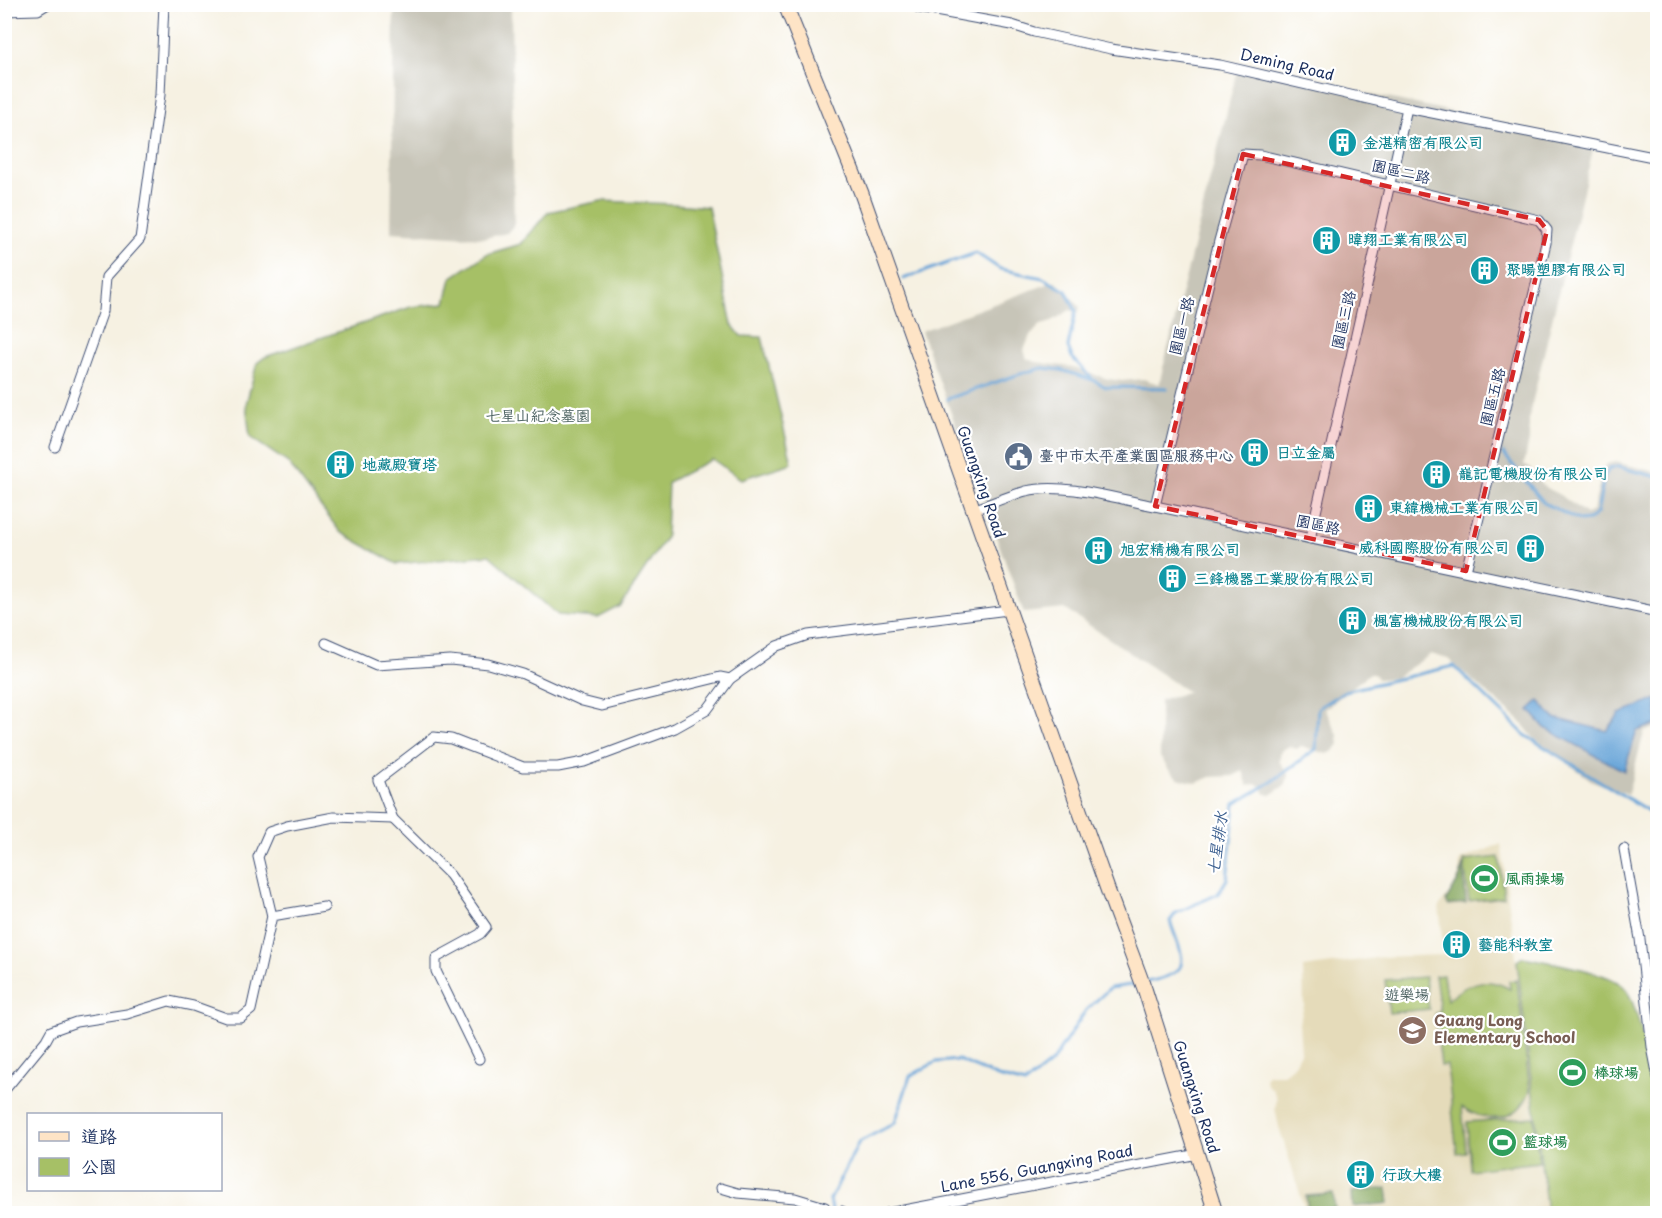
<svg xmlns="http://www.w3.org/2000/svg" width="1662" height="1218" viewBox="0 0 1662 1218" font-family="'Playpen Sans','LXGW WenKai TC',sans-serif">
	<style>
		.built { fill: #e5dbba }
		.industrial { fill: #c7c5b8 }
		.green { fill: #a6c066; stroke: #607862; stroke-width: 1.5 }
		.forest { fill: #84a65b; stroke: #506a5c; stroke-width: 1.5 }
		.water { fill: #65a3d7; stroke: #40699a; stroke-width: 1.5 }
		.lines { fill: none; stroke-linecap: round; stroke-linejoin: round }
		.stream { stroke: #65a3d7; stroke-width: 3 }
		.minor-casing { stroke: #3c4c72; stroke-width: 11 }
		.secondary-casing { stroke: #3c4c72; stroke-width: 16 }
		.minor { stroke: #fff; stroke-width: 9 }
		.secondary { stroke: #fee4c6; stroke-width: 14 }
		.marked { fill: #d62828; fill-opacity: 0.2; stroke: #d62828; stroke-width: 4.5; stroke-dasharray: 12 8; stroke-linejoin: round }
		.labels { text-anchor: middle; stroke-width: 4.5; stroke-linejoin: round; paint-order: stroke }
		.street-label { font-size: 15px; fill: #1b2f5e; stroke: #fff }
		.culture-label { font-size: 15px; font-weight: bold; fill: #0d838f; stroke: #fff; text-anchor: start }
		.park-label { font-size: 15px; fill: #4c6261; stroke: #fff }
		.service-label { font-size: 15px; font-weight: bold; fill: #4e5e75; stroke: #fff; text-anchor: start }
		.leisure-label { font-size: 15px; font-weight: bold; fill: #27864d; stroke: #fff; text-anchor: start }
		.education-label { font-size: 15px; font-weight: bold; fill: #785e54; stroke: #fff; text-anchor: start }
		.water-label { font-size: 16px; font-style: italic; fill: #395d8e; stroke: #fff }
	</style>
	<rect width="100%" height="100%" fill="#fff"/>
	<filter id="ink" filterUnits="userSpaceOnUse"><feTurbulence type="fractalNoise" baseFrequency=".0167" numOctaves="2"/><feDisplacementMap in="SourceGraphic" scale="12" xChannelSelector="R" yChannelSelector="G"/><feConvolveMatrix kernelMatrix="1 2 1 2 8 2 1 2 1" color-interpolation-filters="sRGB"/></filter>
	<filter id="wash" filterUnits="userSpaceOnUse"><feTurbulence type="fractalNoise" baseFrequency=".008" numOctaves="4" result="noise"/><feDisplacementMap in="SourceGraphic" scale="24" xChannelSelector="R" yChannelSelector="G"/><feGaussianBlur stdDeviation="1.35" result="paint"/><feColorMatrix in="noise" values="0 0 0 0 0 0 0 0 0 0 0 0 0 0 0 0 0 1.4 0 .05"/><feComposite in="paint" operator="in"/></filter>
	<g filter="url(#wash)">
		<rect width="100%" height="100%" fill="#f6f1e2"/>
		<!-- built -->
		<path class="built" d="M1501,844L1530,1063L1532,1098L1547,1213H1306L1279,1127L1275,1108L1277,1099L1273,1090L1266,1084L1265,1078L1269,1074H1283L1292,1068L1301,1051L1299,1023L1304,1006L1303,968L1383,957L1444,955L1439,906L1450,893L1459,876L1460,860Z"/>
		<!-- industrial -->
		<g class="industrial">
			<path d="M394,5H511L514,225L507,233L484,238L391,232Z"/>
			<path d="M1238,67L1430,107L1594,145L1529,416V440L1524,465L1531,469L1542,485L1563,497L1586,514L1593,511L1603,469L1607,464L1615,462L1657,472V727L1644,732L1628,794L1592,781L1533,737L1520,721L1448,659L1431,654L1395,678L1377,679L1375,675L1370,673L1325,709L1338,735L1339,744L1334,751L1327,754L1301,746L1297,749L1289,746L1281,751L1279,761L1289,776L1285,785L1270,795L1264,793L1263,787L1256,784L1248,786L1243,771L1233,776L1210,777L1196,783L1178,778L1169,770L1160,757V700L1188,692L1065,609L1024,613L921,331L1056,281L1080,307L1078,313L1070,310L1054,320L1039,326L1029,338L1024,350L1027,359L1036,362L1071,367L1108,379L1122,381L1143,379L1159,384Z"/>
		</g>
		<!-- green -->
		<g class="green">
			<path d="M601,201L674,204L708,207L732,325L741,336L762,337L792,463L741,479L712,459L668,482L666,537L621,606L598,618L558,615L489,555L397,564L340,532L288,463L250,437L246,404L257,363L265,357L411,307L445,303L451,278L487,254L521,244L548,212Z"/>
			<path d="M1499,857L1504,897L1469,901L1464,861Z"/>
			<path d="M1523,957C1547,962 1607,971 1623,986C1639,999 1656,1098 1658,1122C1659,1152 1658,1183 1657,1213H1547L1517,961Z"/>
			<path d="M1443,975L1447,1000C1467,983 1485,975 1510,989L1509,981L1517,980L1530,1090C1519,1123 1487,1124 1462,1107L1466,1152L1457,1153L1447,1065L1441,1066L1435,1013L1440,1012L1435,976Z"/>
			<path d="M1425,977L1429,1009L1389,1013L1385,980Z"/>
			<path d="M1534,1117L1539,1162L1470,1170L1467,1122Z"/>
		</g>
		<!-- forest -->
		<g class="forest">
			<path d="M1463,864L1466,903L1448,905L1446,901L1460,877Z"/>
			<path d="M1387,1188L1389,1203L1353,1207L1352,1192Z"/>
			<path d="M1333,1194L1335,1208L1308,1212L1306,1196Z"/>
		</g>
		<!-- water -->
		<path class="water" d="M1657,699V724L1637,731L1624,771L1545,728L1529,710L1539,701L1554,718L1607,731L1619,714Z"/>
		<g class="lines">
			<!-- stream -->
			<g class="stream">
				<path d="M903,279L976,253L1000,269L1043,278L1066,291L1076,311L1068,347L1072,357L1093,380"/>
				<path d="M947,399L1023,373L1043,368L1061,370L1093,380L1106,387L1167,388"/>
				<path d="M1503,453L1544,503L1580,521L1589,520L1597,513L1604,477L1609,469L1618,467L1658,477"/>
				<path d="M1146,982C1197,973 1182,958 1170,921L1176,913L1218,894L1227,879L1235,804L1273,781L1316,749L1318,708L1345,691L1454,666L1525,735L1658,817"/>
				<path d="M833,1214L830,1200L859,1142L895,1123L910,1076L936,1062L959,1060L998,1077L1025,1084L1052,1062L1086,1010L1110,988L1137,984"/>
			</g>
		</g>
	</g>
	<g filter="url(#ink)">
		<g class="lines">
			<defs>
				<g id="minor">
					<path d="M909,4L919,8L1012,25L1034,32L1111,49L1220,65L1407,108L1658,158"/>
					<path d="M4,11L38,10L48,4"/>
					<path d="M55,447L103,311L106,277L140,239L160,95L164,4"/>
					<path d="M1155,506L1219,241L1243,154L1260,155L1539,220L1547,230L1546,243L1466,571"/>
					<path d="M973,510C990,504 1008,496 1026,491C1064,482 1117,499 1155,506L1658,612"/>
					<path d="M1310,539L1407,108"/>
					<path d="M326,643L376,665L450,660L488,664L523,674L582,701L602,706L720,677L730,679"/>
					<path d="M1624,849L1640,939L1652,1047L1658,1078"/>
					<path d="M272,916L324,907"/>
					<path d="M479,1059L436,971V958L480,934L486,927L450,875L393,819L378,780L434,737L451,739L523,767H558L584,762L675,728L707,710L730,679L777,646L808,635L1008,610"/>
					<path d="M4,1091L46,1040L51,1031L76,1022L127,1014L169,1001L193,1006L226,1018H241L251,1010L272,916L258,857L269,832L287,826L334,817L393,819"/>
					<path d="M721,1188L738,1193L795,1198L825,1207"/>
					<path d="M842,1211L845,1214"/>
					<path d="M883,1214L1198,1154"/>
				</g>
				<path id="secondary" d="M785,4L861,192L1111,899L1145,990L1216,1214"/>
			</defs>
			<!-- minor casing -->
			<use href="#minor" class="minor-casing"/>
			<!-- secondary casing -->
			<use href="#secondary" class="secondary-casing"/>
			<!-- minor -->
			<use href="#minor" class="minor"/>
			<!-- secondary -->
			<use href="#secondary" class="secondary"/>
		</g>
	</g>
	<!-- marked area -->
	<path class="marked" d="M1243,154L1539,220L1547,230L1466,571L1155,506Z"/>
	<!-- icons -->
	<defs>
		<symbol id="building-disc" viewBox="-11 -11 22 22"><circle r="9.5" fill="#0f9aa8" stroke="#fff"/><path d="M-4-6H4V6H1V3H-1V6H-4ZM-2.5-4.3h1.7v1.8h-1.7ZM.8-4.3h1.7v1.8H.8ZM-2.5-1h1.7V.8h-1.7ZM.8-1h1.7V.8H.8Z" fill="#fff"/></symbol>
		<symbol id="civic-disc" viewBox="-11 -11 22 22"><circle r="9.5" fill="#5c6f8a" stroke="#fff"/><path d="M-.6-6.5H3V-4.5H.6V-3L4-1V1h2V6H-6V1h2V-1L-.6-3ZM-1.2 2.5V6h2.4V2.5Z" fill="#fff"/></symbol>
		<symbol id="stadium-disc" viewBox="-11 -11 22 22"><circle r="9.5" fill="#2e9e5b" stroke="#fff"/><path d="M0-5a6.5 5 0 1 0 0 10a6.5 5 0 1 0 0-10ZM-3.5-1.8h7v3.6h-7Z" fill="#fff"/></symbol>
		<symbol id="school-disc" viewBox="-11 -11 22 22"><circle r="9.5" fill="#8d6e63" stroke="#fff"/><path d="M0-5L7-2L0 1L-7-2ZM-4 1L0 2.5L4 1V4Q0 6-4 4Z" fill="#fff"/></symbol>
	</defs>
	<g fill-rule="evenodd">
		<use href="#building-disc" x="1326" y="126" width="33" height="33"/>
		<use href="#building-disc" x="1310" y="224" width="33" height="33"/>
		<use href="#building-disc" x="1468" y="254" width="33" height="33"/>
		<use href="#building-disc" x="1238" y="436" width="33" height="33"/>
		<use href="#civic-disc" x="1002" y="440" width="33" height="33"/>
		<use href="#building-disc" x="324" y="448" width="33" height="33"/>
		<use href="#building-disc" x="1420" y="458" width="33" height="33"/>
		<use href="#building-disc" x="1352" y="492" width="33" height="33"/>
		<use href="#building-disc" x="1514" y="532" width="33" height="33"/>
		<use href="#building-disc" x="1082" y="534" width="33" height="33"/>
		<use href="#building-disc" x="1156" y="562" width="33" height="33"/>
		<use href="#building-disc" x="1336" y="604" width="33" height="33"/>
		<use href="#stadium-disc" x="1468" y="862" width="33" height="33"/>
		<use href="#building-disc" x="1440" y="928" width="33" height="33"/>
		<use href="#school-disc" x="1396" y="1014" width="33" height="33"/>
		<use href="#stadium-disc" x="1556" y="1056" width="33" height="33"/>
		<use href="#stadium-disc" x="1486" y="1126" width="33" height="33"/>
		<use href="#building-disc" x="1344" y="1158" width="33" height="33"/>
	</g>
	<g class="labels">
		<!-- street labels -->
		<g class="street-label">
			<text transform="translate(1287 65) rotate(13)" y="5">Deming Road</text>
			<text transform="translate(1401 172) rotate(13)" y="5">園區二路</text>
			<text transform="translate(1344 320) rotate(-77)" y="5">園區三路</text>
			<text transform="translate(1182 326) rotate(-76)" y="5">園區一路</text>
			<text transform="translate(1493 397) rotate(-76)" y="5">園區五路</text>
			<text transform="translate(981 482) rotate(71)" y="5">Guangxing Road</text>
			<text transform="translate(1318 525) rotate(12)" y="5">園區路</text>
			<text transform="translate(1196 1097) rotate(72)" y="5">Guangxing Road</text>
			<text transform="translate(1037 1169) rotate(-11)" y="5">Lane 556, Guangxing Road</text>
		</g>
		<!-- culture labels -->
		<g class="culture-label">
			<text x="1363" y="148">金湛精密有限公司</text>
			<text x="1348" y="245">暐翔工業有限公司</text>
			<text x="1506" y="275">聚暘塑膠有限公司</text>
			<text x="1276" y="458">日立金屬</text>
			<text x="362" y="470">地藏殿寶塔</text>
			<text x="1458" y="479">巃記電機股份有限公司</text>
			<text x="1389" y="513">東緯機械工業有限公司</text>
			<text x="1509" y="553" text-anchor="end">威科國際股份有限公司</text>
			<text x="1120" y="555">旭宏精機有限公司</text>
			<text x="1194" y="584">三鋒機器工業股份有限公司</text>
			<text x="1373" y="626">楓富機械股份有限公司</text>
			<text x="1478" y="950">藝能科教室</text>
			<text x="1382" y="1180">行政大樓</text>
		</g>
		<!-- park labels -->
		<g class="park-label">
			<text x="538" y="421">七星山紀念墓園</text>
			<text x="1407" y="1000">遊樂場</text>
		</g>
		<!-- service labels -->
		<g class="service-label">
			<text x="1039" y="461">臺中市太平產業園區服務中心</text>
		</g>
		<!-- leisure labels -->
		<g class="leisure-label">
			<text x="1505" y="884">風雨操場</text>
			<text x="1594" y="1078">棒球場</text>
			<text x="1523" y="1147">籃球場</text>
		</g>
		<!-- education labels -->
		<g class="education-label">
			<text x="1434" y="1026">Guang Long<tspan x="1434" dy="17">Elementary School</tspan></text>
		</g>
		<!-- water labels -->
		<g class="water-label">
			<text transform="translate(1217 843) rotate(-82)" y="6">七星排水</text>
		</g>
	</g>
	<!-- margin -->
	<rect width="1662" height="1218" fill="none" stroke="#fff" stroke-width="24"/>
	<!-- legend -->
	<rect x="27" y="1113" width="195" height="78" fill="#ffffff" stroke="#a4acbf" stroke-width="1.5"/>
	<rect x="39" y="1132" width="30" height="9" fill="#fee4c6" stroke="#a4acbf" stroke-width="1.5"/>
	<text x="81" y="1143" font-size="18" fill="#1b2f5e">道路</text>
	<rect x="39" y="1158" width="30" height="18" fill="#a6c066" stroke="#a4acbf" stroke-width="1.5"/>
	<text x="81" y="1173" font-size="18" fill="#1b2f5e">公園</text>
</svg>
